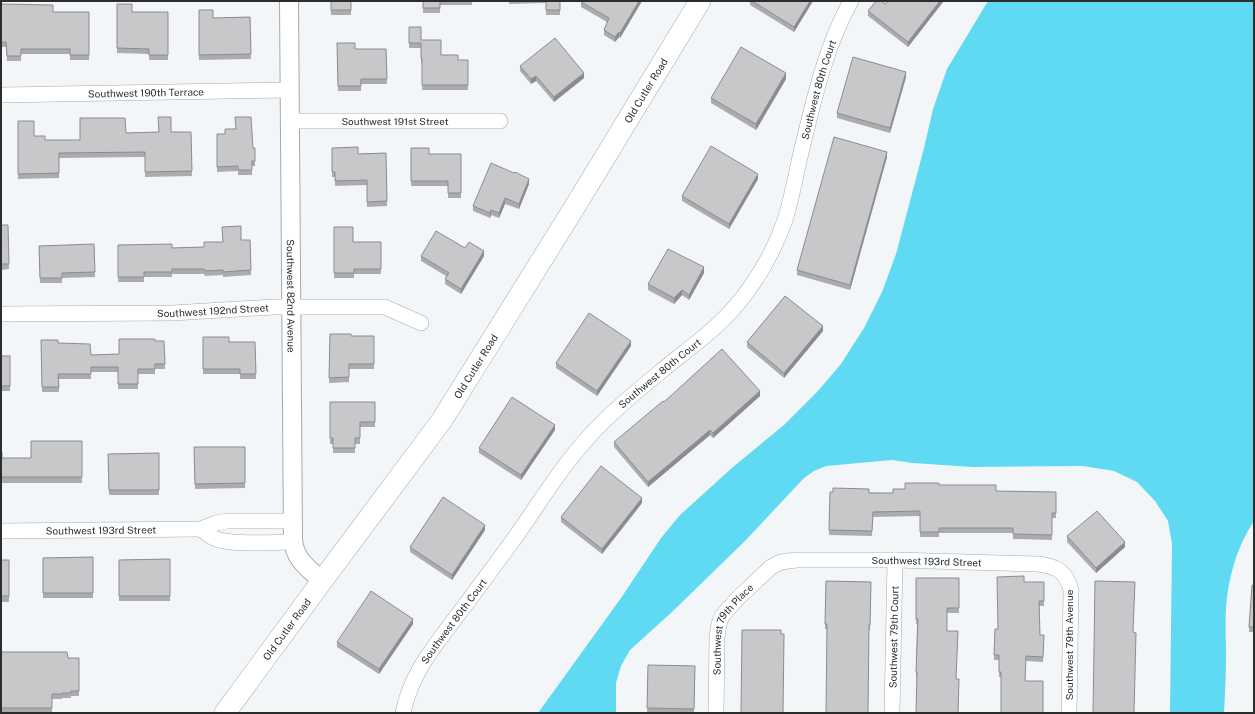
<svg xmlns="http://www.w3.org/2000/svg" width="1255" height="714" viewBox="0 0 1255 714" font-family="'Public Sans',sans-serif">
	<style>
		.water { fill: #60d9f3 }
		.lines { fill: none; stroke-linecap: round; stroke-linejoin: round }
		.minor-casing { stroke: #a6a9ab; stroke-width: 16 }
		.tertiary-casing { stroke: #a6a9ab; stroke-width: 20 }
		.secondary-casing { stroke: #a6a9ab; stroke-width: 22 }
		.minor { stroke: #fff; stroke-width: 15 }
		.tertiary { stroke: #fff; stroke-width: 18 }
		.secondary { stroke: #fff; stroke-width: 21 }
		.wall { fill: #acacaf }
		.shaded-wall { fill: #8c8c8e }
		.building { fill: #c8c8cb; stroke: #8c8c8e }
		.labels { text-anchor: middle; stroke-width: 3; stroke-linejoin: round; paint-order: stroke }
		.street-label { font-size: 10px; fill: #2c2e2e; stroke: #fff }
	</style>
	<rect width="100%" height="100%" fill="#f3f6f9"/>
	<!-- water -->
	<path class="water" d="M988,1H1254V521C1237,546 1228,578 1226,608C1225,623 1226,639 1226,654C1226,674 1225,693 1224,713H1170L1172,544L1168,521L1155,501L1137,482L1114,471L1083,466L973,467L913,463L892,460L826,466L814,471L804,478L745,541L672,612L630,650L621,666L616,683V713H538L621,598L661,538L680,515L733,467L784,425L817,392L841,364L864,328L882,292L896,254L924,148L933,109L947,69Z"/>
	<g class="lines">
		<defs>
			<g id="minor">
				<path id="s1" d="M1,95L290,90"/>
				<path id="s2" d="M291,121H500"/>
				<path id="s3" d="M1,314L172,313L274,307H385L421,323"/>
				<path d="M201,529C205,532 209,536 214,538C230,546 274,542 293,542"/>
				<path id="s4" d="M1,531L201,529L216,523L227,521H293"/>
				<path id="s5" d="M403,713C411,673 434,647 457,616C476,591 495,565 514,539C543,498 566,458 603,422C624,401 648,382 671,363C699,341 726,321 747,292C763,270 776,246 785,220C791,200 795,181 799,161C812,108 824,49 851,1"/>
				<path id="s6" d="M716,713L717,637L719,624L722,616L737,599L771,567L781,562L796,560H895L1038,564C1056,566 1066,571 1071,590L1069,713"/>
				<path id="s7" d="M892,713L895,560"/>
			</g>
			<g id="tertiary">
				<path id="s8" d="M289,1L293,540C295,560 308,568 322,581"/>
			</g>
			<g id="secondary">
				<path id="s9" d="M225,713L322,581L442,420L579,200L700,1"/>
			</g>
		</defs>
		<!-- minor casing -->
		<use href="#minor" class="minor-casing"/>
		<!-- tertiary casing -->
		<use href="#tertiary" class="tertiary-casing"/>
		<!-- secondary casing -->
		<use href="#secondary" class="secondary-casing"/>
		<!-- minor -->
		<use href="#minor" class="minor"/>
		<!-- tertiary -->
		<use href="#tertiary" class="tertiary"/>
		<!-- secondary -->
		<use href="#secondary" class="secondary"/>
	</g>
	<!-- wall -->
	<g class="wall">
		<rect x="331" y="1" width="20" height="14"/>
		<path d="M423,1H472V5H440V13H423Z"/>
		<path d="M509,1H560V15H546V3L509,4Z"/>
		<path d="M642,1L620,38L619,37L615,42L604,35V30L607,22L581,7V2Z"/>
		<path d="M750,1H813L794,32L750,5Z"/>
		<path d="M943,1V2L908,47L868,16V11Z"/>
		<path d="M1,4L53,12H89V60H70V54H21V61H7L6,47H1Z"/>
		<path d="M117,4L132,12H168V60H149V54L117,53Z"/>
		<path d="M199,10L213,18L250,17L251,59L199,60Z"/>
		<path d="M409,27L421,40L441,55L458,60H468V90H422V63H421V48H409Z"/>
		<path d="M337,43L355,49H386L387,84H361V91H338Z"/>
		<path d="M520,66L584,78L554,102L536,81L531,84L520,71Z"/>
		<path d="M906,77L890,133L837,118V113Z"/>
		<path d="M786,79L756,130L711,103V98Z"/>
		<path d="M18,121L34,136L45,140H80L126,133L191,132L192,176L145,177V157L59,158V178L18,179Z"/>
		<path d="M217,134H225L253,148H255V166H252V175H238V171L217,172Z"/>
		<path d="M332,148L358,154L386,153L387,206L367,207V185L335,186V177H332Z"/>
		<path d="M411,148L429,154H461V198H448V186H411Z"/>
		<path d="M887,157L850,290L797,275V270Z"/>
		<path d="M758,179L729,229L682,201V196Z"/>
		<path d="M529,184L519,209L505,204L499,218L491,215L490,218L473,211V206Z"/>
		<path d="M1,225H8L9,269L1,270Z"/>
		<path d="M334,227L353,242H381V274H354V278H334Z"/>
		<path d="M241,240H250L251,275L223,277V275L205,276L204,274H172V277H144V282H118V245L172,248L204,247L222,242Z"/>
		<path d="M94,244L95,277L62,278V283H40L39,246Z"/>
		<path d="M465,248L484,256L461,294L445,284V279L446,276L421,261V256Z"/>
		<path d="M704,273L689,300L682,295L674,304L648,290V284Z"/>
		<path d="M823,331L784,378L747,347V342Z"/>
		<path d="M330,334L351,336H374V369H349V382L329,383Z"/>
		<path d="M203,337L229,342H255L256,379H240V374H203Z"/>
		<path d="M41,340L58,343L91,355L119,354L164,341L165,369H155V374H138V389H118V372H91V379H59V392H42Z"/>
		<path d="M631,346L597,396L556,368V363Z"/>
		<rect x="1" y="356" width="9" height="35"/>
		<path d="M760,396L713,438L710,435L648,487L614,447V442L664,402Z"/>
		<path d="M330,402H375V427H360V444H355V453H333V444H330Z"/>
		<path d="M555,430L521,480L479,453V448Z"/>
		<path d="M82,441V483H2V485H1V452L2,458H31Z"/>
		<path d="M194,447H245V488L195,489Z"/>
		<path d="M159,453V495H109L108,454Z"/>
		<path d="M939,485L996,491L1056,492V518H1052V540L1013,539V533H939V537H920V516L873,517L872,536L829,535L830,492L893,493L905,489Z"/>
		<path d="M642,503L602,554L561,522V517Z"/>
		<path d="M485,530L452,580L410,552V547Z"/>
		<path d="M1067,536L1125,547L1096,573L1067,542Z"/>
		<path d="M93,557V598H43V558Z"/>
		<path d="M170,559V601H119V560Z"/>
		<rect x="1" y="560" width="8" height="42"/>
		<path d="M916,578H959V613H947L917,677H916V672L917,624H916Z"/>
		<path d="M826,581L871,582L870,630L825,629Z"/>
		<path d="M1044,582V606H1039L1040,635H1044L1043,662L1026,661L1025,681L1043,713L1001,677H999V660H994L995,629H998Z"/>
		<path d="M1254,585V632H1249V627Z"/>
		<path d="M413,624L379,674L337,647V642Z"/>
		<path d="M1,652L68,658H79V696H71V698H62V699H52V713H1Z"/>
		<path d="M648,665L695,666L694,713H647Z"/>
	</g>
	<!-- shaded-wall -->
	<g class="shaded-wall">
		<path d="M639,1H642L620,38V33Z"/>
		<path d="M810,1H813L794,32V27Z"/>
		<path d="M940,1H943V2L908,47V42Z"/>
		<path d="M619,32V37L615,42V37Z"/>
		<path d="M906,72V77L890,133V128Z"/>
		<path d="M584,73V78L554,102V97Z"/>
		<path d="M786,73V79L756,130V124Z"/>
		<path d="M536,76V81L531,84V79Z"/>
		<path d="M887,152V157L850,290V285Z"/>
		<path d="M758,174V179L729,229V224Z"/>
		<path d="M529,179V184L519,209V204Z"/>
		<path d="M505,198V204L499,218V213Z"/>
		<path d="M491,210V215L490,218V213Z"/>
		<path d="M484,251V256L461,294V289Z"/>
		<path d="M704,267V273L689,300V295Z"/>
		<path d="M682,290V295L674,304V298Z"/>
		<path d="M823,326V331L784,378V373Z"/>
		<path d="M631,341V346L597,396V391Z"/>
		<path d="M760,391V396L713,438V433Z"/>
		<path d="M555,425V430L521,480V475Z"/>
		<path d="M710,430V435L648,487V482Z"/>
		<path d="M642,498V503L602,554V549Z"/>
		<path d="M485,525V530L452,580V575Z"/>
		<path d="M1125,542V547L1096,573V568Z"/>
		<path d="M413,619V624L379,674V669Z"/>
	</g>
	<!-- building -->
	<g class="building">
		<rect x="331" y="1" width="20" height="9"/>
		<rect x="423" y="1" width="17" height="7"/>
		<rect x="546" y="1" width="14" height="9"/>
		<path d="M582,1H639L620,33L619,32L615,37L604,30L609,18L581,2Z"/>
		<path d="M752,1H810L794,27Z"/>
		<path d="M876,1H881L885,4L888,1H940L908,42L868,11Z"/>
		<path d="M1,4L53,5V12H89V55H70V49H21V56H7L6,42H1Z"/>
		<path d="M117,4H132V12H168V55H149V49L117,48Z"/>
		<path d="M199,10H213V18L250,17L251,54L199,55Z"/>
		<path d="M409,27H421V40H441V55H458V60H468V85H422V58H421V43H409Z"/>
		<path d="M555,38L584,73L554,97L536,76L531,79L520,66Z"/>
		<path d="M337,43H355V49H386L387,79H361V86H338Z"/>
		<path d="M741,47L786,73L756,124L711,98Z"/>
		<path d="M853,57L906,72L890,128L837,113Z"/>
		<path d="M158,117H171V132H191L192,171L145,172V152L59,153V173L18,174V121H34V136H45V140H80V118H125L126,133L159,132Z"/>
		<path d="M235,117H251L253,148H255V161H252V170H238V166L217,167V134H225V129H236Z"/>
		<path d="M834,137L887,152L850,285L797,270Z"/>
		<path d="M711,146L758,174L729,224L682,196Z"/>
		<path d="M358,147V154L386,153L387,201L367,202V180L335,181V172H332V148Z"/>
		<path d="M411,148H429V154H461V193H448V181H411Z"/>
		<path d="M491,163L514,173L515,172L529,179L519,204L505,198L499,213L491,210L490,213L473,206Z"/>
		<path d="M1,225H8L9,264H1Z"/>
		<path d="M241,226V240H250L251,270L223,272V270L205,271L204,269H172V272H144V277H118V245L172,244V248L204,247V242H223L222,227Z"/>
		<path d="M334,227H353V242H381V269H354V273H334Z"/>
		<path d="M436,231L465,248L469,242L484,251L461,289L445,279L449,273L421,256Z"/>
		<path d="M94,244L95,272L62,273V278H40L39,246Z"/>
		<path d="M668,249L704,267L689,295L682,290L674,298L648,284Z"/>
		<path d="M785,296L823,326L784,373L747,342Z"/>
		<path d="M589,313L631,341L597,391L556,363Z"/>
		<path d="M330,334H351V336H374V364H349V377L329,378Z"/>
		<path d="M203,337H229V342H255L256,374H240V369H203Z"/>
		<path d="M119,339H155V341H164L165,364H155V369H138V384H118V367H91V374H58L59,387H42L41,340H58V343L90,344L91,355L119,354Z"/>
		<path d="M722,349L760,391L713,433L710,430L648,482L614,442L663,401L664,402Z"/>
		<rect x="1" y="356" width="9" height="30"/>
		<path d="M512,397L555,425L521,475L479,448Z"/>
		<path d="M330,402H375V422H360V438H355V448H333V438H330Z"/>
		<path d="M31,441H82V477H2V479H1V452H2V458H31Z"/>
		<path d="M194,447H245V483L195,484Z"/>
		<path d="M159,453V490H109L108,454Z"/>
		<path d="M601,466L642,498L602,549L561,517Z"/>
		<path d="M905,483H939V485H996V491L1056,492V513H1052V535L1013,534V528H939V532H920V511L873,512L872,531L829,530L830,492H833V488L869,489V493H893V489H905Z"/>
		<path d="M443,497L485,525L452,575L410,547Z"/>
		<path d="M1097,511L1125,542L1096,568L1067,536Z"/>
		<path d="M93,557V593H43V558Z"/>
		<path d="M170,559V596H119V560Z"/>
		<rect x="1" y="560" width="8" height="36"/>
		<path d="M1024,576V582H1044V601H1039L1040,635H1044L1043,657L1026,656L1025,681H1043V713H1001V672H999V655H994L995,629H998L997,577Z"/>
		<path d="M916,578H959V608H947V631H958L956,679H959L958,713H916L917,672H916L918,619H916Z"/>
		<path d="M826,581L871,582L870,625H869L868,713H826L827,624H825Z"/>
		<path d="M1095,581L1135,582L1133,632L1136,633L1134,713H1093Z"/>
		<path d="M1252,585H1254V627H1249Z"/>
		<path d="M371,591L413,619L379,669L337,642Z"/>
		<path d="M742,630H781V634H784L783,713H741Z"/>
		<path d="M1,652H67L68,658H79V691H71V693H62V694H52V708H1Z"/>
		<path d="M648,665L695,666L694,709L647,708Z"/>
	</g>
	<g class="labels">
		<!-- street labels -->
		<g class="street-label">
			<text dy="4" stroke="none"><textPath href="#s5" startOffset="766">Southwest 80th Court</textPath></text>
			<text dy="4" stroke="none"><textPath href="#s9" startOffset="752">Old Cutler Road</textPath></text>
			<text dy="4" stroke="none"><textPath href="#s1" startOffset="145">Southwest 190th Terrace</textPath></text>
			<text dy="4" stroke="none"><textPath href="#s2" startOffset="104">Southwest 191st Street</textPath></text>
			<text dy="4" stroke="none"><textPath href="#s8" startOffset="295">Southwest 82nd Avenue</textPath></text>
			<text dy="4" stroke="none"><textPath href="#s3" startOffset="212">Southwest 192nd Street</textPath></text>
			<text dy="4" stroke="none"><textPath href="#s9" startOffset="428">Old Cutler Road</textPath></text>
			<text dy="4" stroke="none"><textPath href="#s5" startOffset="430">Southwest 80th Court</textPath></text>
			<text dy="4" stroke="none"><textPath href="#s4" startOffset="100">Southwest 193rd Street</textPath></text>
			<text dy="4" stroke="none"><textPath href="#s6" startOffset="324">Southwest 193rd Street</textPath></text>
			<text dy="4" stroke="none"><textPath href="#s5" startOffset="106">Southwest 80th Court</textPath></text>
			<text dy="4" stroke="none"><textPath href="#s9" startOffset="104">Old Cutler Road</textPath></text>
			<text dy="4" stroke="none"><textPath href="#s6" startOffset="89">Southwest 79th Place</textPath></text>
			<text dy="4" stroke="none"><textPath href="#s7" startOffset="76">Southwest 79th Court</textPath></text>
			<text transform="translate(1069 645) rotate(-90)" y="4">Southwest 79th Avenue</text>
		</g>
	</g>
	<!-- border -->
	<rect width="1255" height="714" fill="none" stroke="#2c2e2e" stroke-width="4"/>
</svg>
